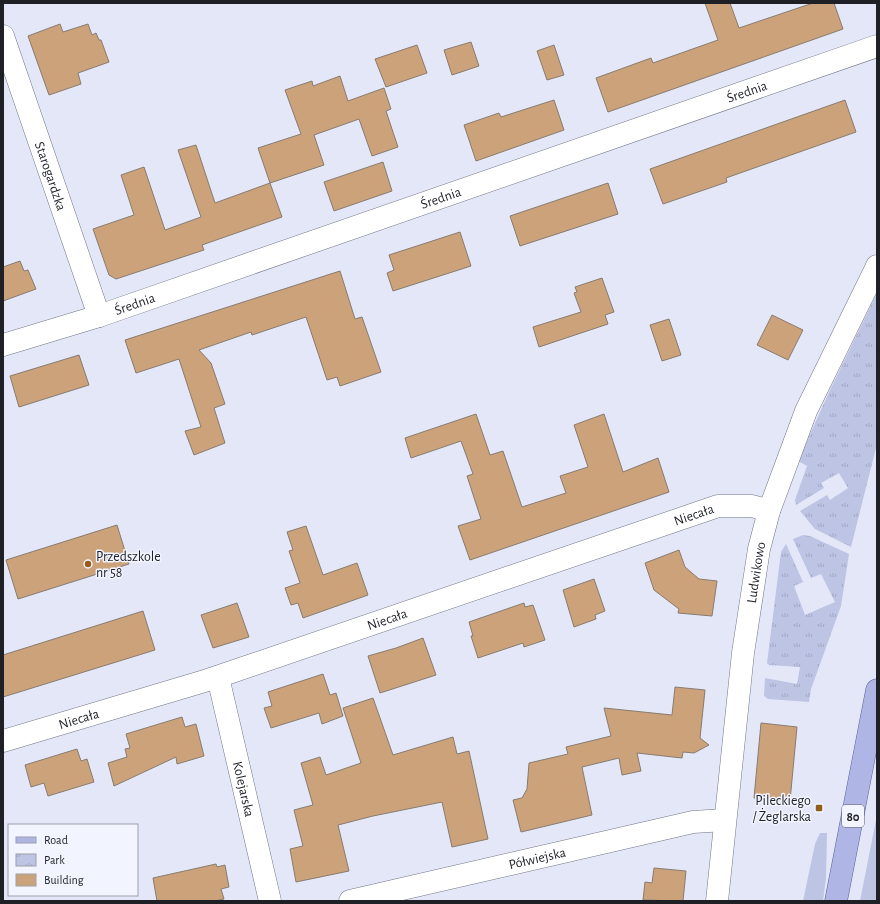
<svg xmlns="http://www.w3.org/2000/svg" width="880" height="904" viewBox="0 0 880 904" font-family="'Alegreya Sans',sans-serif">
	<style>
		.grass { fill: #bdc4e4 }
		.park { fill: url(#park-tufts) }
		.building { fill: #cca27a; stroke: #887b6f }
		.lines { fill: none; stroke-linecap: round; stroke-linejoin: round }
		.street-casing { stroke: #727685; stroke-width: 23 }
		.secondary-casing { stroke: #727685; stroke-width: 23 }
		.primary-casing { stroke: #596297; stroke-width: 23 }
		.street { stroke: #fff; stroke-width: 22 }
		.secondary { stroke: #fff; stroke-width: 22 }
		.primary { stroke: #afb6e5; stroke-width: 22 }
		.poi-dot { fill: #965d1a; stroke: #f2f5ff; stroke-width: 1.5 }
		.labels { text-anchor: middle; stroke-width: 3; stroke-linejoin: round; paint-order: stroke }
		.shield { fill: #f2f5ff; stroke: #5e6067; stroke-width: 1 }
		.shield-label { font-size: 13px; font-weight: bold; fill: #1e2026 }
		.street-label { font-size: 14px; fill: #1e2026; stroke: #f2f5ff }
		.poi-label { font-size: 14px; fill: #1e2026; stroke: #f2f5ff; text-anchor: start }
	</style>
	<defs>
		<pattern id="park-tufts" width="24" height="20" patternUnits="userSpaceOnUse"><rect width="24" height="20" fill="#bdc4e4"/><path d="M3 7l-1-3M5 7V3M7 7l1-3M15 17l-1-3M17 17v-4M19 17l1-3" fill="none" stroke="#a2a8c3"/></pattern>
	</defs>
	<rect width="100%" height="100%" fill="#e3e7f8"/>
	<!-- grass -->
	<g class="grass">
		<path d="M877,815V901H860Z"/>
		<path d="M820,833H827L826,878L823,901H803L815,844Z"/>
	</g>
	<!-- park -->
	<g class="park">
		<path d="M877,293V444L851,547L815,529L800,511L827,495L830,500L848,488L839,473L821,483L824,488L796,505L795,500L807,466L798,461L830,390Z"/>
		<path d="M803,535L810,536L849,554L841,606L811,689L809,702L768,699L764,696L765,678L797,684L800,667L769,665L767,663L781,552L786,544L803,582L794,586L805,615L835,602L821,574L811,578L793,539Z"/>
	</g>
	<!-- building -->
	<g class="building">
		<path d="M705,3H730L739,28L813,3H834L843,29L608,112L596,78L651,58L653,63L718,40Z"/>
		<path d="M60,24L63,32L88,24L92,35L96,33L99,40H101L109,62L78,73L81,84L49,95L28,36Z"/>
		<path d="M471,42L479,66L452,75L444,50Z"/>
		<path d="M417,45L427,73L386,87L375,59Z"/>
		<path d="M554,45L564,75L547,80L537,51Z"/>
		<path d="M340,76L348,101L384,88L391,109L386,111L398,147L372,156L359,119L314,135L324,165L270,183L258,148L301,134L285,90L312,81L313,86Z"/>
		<path d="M554,100L564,130L476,161L464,125L499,113L501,117Z"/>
		<path d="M845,100L856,132L726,178L727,182L663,204L650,169Z"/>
		<path d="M196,145L215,203L270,183L282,217L202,245L204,250L116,279L109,275L93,229L134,215L121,175L144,167L165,230L201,217L178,150Z"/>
		<path d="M383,162L392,191L334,211L324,182Z"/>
		<path d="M608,183L618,214L520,246L510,216Z"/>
		<path d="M460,232L471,266L393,291L387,273L394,270L389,255Z"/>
		<path d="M20,261L24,271L28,270L36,289L3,301V267Z"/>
		<path d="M340,271L355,319L362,317L381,372L340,386L337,377L327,380L306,317L252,335L251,332L199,350L211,363L225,404L214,408L225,443L194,455L185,431L201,427L179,359L136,373L125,340Z"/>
		<path d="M602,278L614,312L605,315L608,324L539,347L533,327L581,312L574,293L577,292L575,287Z"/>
		<path d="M772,315L803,330L788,360L757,345Z"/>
		<path d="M669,319L681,355L662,361L650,325Z"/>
		<path d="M79,355L89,385L19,407L10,376Z"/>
		<path d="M476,414L490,455L503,451L522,507L566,493L560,476L588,467L574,425L604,414L623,472L658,458L669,492L470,560L458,526L481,519L467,476L473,474L461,441L411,458L405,438Z"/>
		<path d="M117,525L129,564L18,599L6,560Z"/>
		<path d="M306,526L323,575L357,563L368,595L303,618L298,603L291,605L285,588L300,583L289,551L293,550L287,532Z"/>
		<path d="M679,550L685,567L699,579L717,581L712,616L678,613L679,609L654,590L645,563Z"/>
		<path d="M594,579L605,611L595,615L596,619L574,627L563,590Z"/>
		<path d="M237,603L249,637L213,648L201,615Z"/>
		<path d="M524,603L525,607L533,605L545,640L524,647L523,643L478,658L471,636H473L469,622Z"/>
		<path d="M143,611L155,650L3,697V655Z"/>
		<path d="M423,638L436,675L380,693L368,656L396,648Z"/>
		<path d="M323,674L330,695L336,693L343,716L322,724L319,713L271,728L264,708L272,706L268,692Z"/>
		<path d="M675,687L705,690L700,738L709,745L694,753L683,752L682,758L637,753L641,771L622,775L619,758L582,767L592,815L521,832L513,800L522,798L527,789L529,763L568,754L566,747L611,736L604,708L672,715Z"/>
		<path d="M373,698L393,755L453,737L457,754L469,751L488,839L452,847L442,802L373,816L338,825L349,871L296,882L290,849L303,846L294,810L313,805L301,763L320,757L326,775L361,763L343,708Z"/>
		<path d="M182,717L185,727L196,724L204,756L177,764L176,757L114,786L108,763L127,757L125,749L130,748L126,734Z"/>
		<path d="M761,723L797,727L790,801L754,798Z"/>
		<path d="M77,749L81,761L87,759L94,782L48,796L44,783L31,787L25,765Z"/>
		<path d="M216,864L217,867L225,865L229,887L221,889L224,899L214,901H157L153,878Z"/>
		<path d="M654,868L686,871L683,901L643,900L645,882L652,883Z"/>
	</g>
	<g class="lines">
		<defs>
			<g id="street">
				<path id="s1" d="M3,36L99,316"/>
				<path id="s2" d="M3,345L99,316L877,46"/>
				<path id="s3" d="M218,677L270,901"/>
				<path id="s4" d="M3,741L208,680L718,506H752L769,511"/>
				<path id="s5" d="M350,901L693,822L725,820"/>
			</g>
			<g id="secondary">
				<path id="s6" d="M717,901L743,653L759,549L769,511L806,411L877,266"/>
			</g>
			<path id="primary" d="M836,901L877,690"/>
		</defs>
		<!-- street casing -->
		<use href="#street" class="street-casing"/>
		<!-- secondary casing -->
		<use href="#secondary" class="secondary-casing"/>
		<!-- primary casing -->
		<use href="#primary" class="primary-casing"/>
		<!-- street -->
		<use href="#street" class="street"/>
		<!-- secondary -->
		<use href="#secondary" class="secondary"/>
		<!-- primary -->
		<use href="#primary" class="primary"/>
	</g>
	<!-- markers -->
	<g class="poi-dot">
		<circle cx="88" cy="564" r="4"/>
		<rect x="815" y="804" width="8" height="8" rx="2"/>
	</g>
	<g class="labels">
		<!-- shield labels -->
		<rect class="shield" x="842" y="805" width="22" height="22" rx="3"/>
		<g class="shield-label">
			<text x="853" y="821">80</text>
		</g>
		<!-- street labels -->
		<g class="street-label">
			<text dy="5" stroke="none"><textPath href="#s2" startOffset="786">Średnia</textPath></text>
			<text dy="5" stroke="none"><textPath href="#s1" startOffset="148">Starogardzka</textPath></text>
			<text dy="5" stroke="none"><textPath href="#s2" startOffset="462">Średnia</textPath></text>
			<text dy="5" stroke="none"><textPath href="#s2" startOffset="138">Średnia</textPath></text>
			<text dy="5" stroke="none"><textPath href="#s4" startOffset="727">Niecała</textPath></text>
			<text dy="5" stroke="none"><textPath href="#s6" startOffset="331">Ludwikowo</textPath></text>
			<text dy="5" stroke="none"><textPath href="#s4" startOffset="403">Niecała</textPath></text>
			<text dy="5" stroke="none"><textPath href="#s4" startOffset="79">Niecała</textPath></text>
			<text dy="5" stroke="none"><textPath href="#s3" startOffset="115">Kolejarska</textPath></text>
			<text dy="5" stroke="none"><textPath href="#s5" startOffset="192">Półwiejska</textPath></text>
		</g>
		<!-- poi labels -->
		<g class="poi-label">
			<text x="96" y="561">Przedszkole<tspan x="96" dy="16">nr 58</tspan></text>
			<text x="811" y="805" text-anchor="end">Pileckiego<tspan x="811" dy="16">/ Żeglarska</tspan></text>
		</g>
	</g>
	<!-- border -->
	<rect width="880" height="904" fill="none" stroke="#1e2026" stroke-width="8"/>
	<!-- legend -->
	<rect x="8" y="824" width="130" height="72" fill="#f2f5ff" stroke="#9da0a8"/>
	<rect x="16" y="837" width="20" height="6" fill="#afb6e5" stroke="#9da0a8"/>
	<text x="44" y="844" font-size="12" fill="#1e2026">Road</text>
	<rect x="16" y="854" width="20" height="12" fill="url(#park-tufts)" stroke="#9da0a8"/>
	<text x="44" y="864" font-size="12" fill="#1e2026">Park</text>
	<rect x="16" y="874" width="20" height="12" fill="#cca27a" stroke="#9da0a8"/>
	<text x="44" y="884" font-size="12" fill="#1e2026">Building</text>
</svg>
